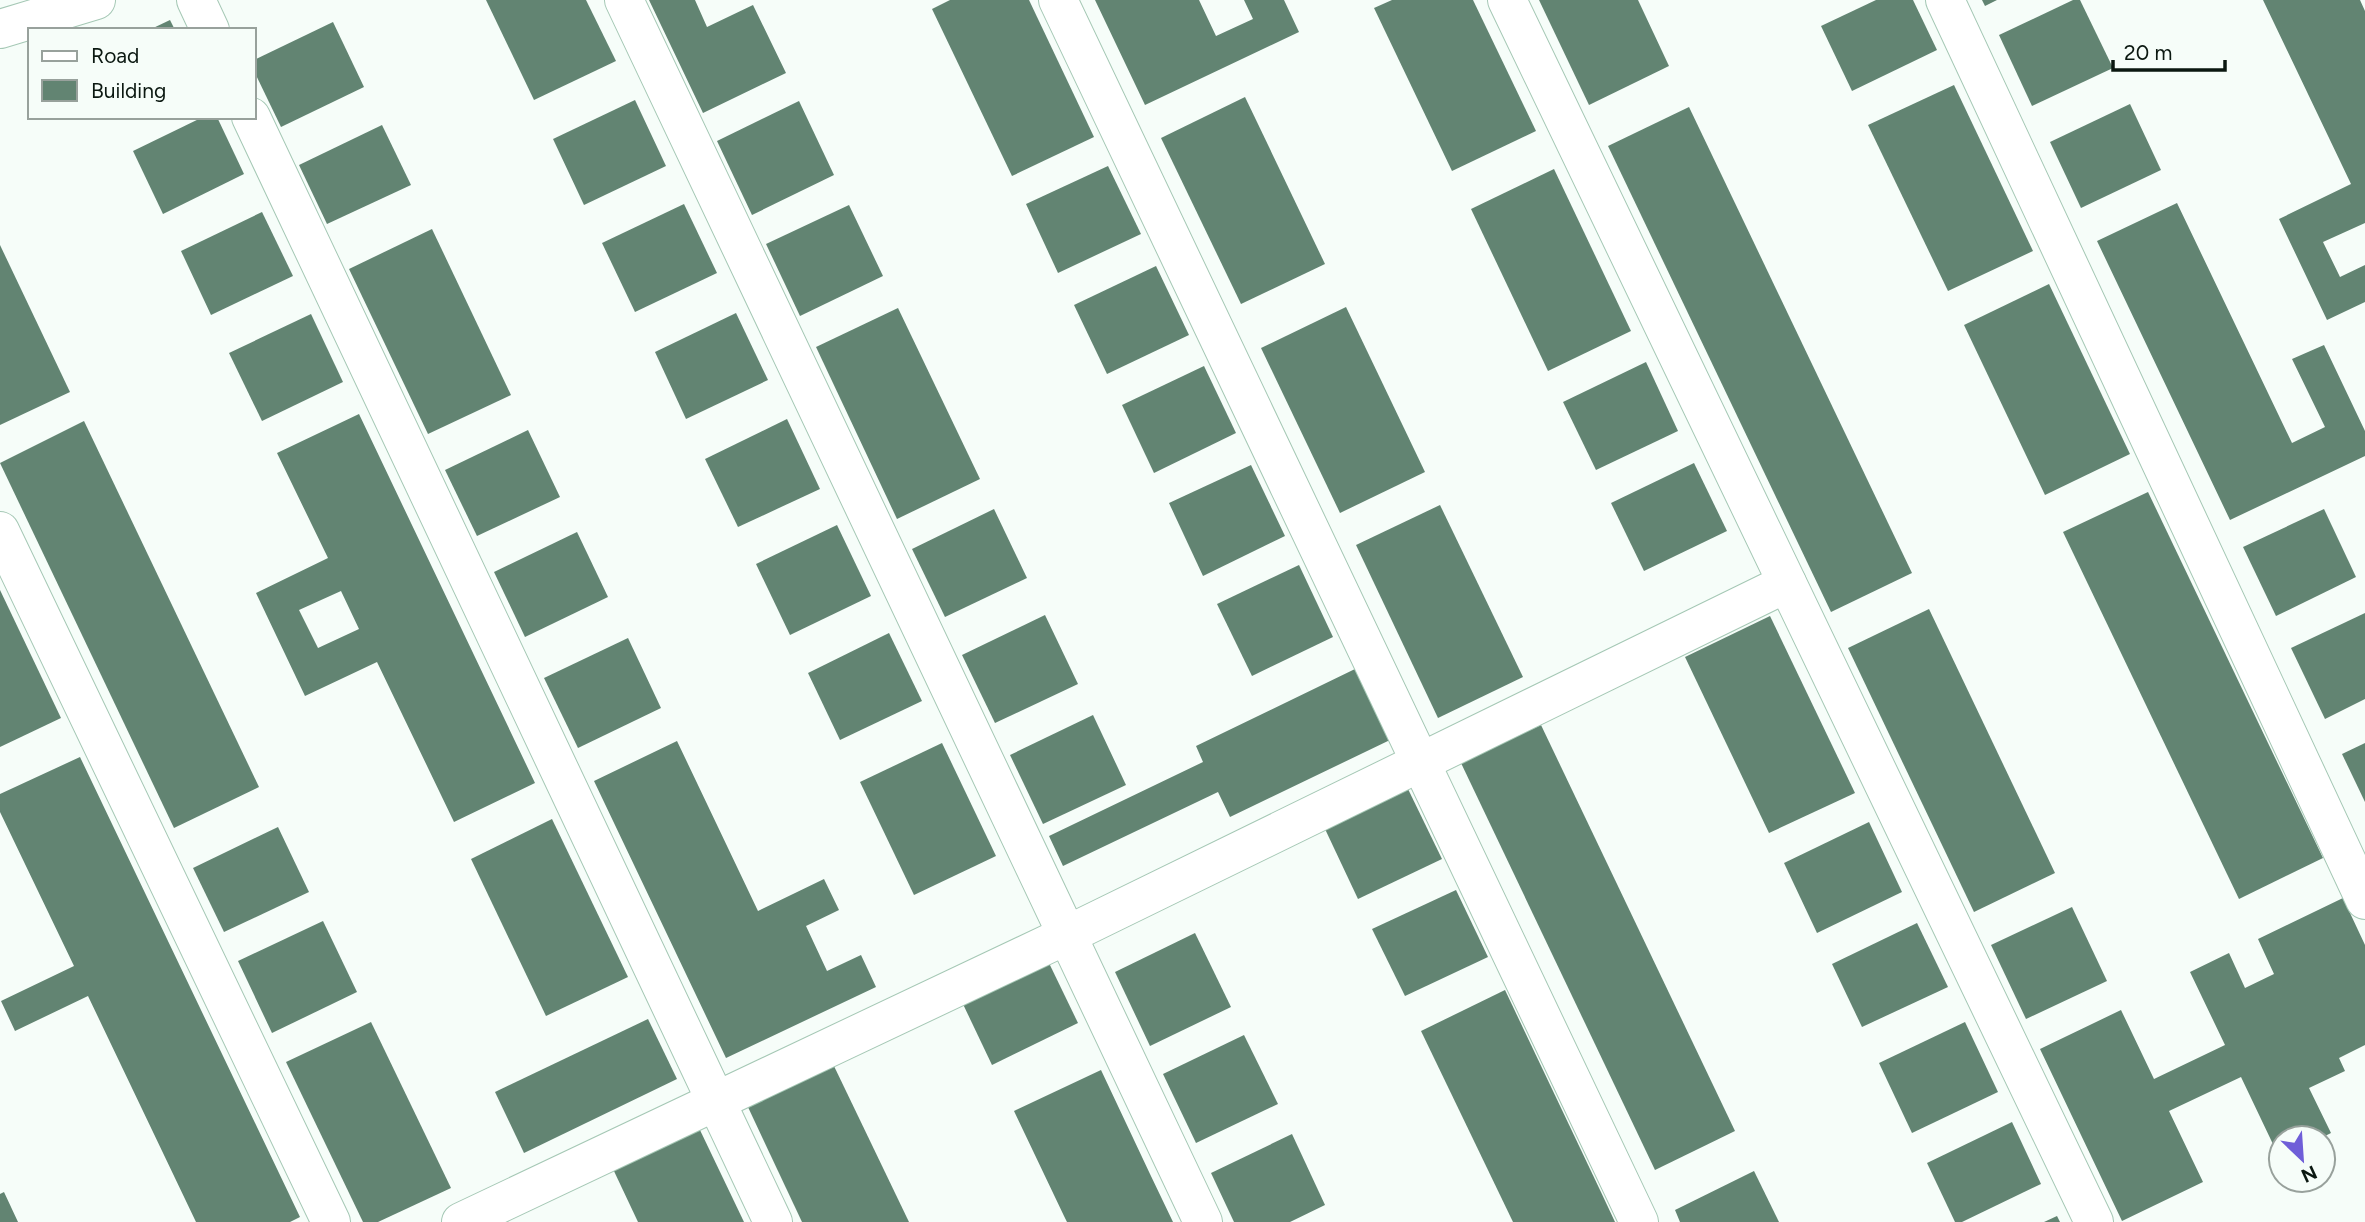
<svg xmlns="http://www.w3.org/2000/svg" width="2365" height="1222" viewBox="0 0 2365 1222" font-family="Figtree,sans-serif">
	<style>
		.building { fill: #628472; fill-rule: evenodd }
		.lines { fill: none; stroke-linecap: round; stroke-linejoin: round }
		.street-casing { stroke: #a5c8b5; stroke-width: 40 }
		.street { stroke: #fff; stroke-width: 38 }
	</style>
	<rect width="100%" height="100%" fill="#f6fdf9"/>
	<!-- building -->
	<g class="building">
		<path d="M486,0H586L616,61L534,100Z"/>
		<path d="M649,0H695L707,27L753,5L786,73L703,113Z"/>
		<path d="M950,0H1029L1094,137L1012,176L932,9Z"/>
		<path d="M1095,0H1199L1216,36L1253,19L1244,0H1284L1299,32L1145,105Z"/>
		<path d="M1392,0H1473L1536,131L1452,171L1374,8Z"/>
		<path d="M1539,0H1638L1669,66L1589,105Z"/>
		<path d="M1876,0H1913L1937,50L1852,91L1821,26Z"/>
		<path d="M1982,0H1997L1985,6Z"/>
		<path d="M2073,0H2080L2113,68L2032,106L1999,35Z"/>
		<path d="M2263,0H2360L2365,11V223L2323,242L2340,277L2365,265V302L2327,320L2279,219L2351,184Z"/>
		<path d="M170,20L175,30H149Z"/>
		<path d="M333,22L364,87L281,127L254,71V60Z"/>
		<path d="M1954,85L2033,251L1948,291L1868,125Z"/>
		<path d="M1245,97L1325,264L1241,304L1161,138Z"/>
		<path d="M635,100L666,166L584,205L553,139Z"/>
		<path d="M799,101L834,175L752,215L717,141Z"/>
		<path d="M2130,104L2161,170L2081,208L2050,142Z"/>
		<path d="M1689,107L1912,573L1831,612L1608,146Z"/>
		<path d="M203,117H217L244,174L163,214L133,151Z"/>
		<path d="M382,125L411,185L327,224L299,165Z"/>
		<path d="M1108,166L1141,234L1058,273L1026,204Z"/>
		<path d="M1554,169L1631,331L1548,371L1471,209Z"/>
		<path d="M2177,203L2292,443L2325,427L2292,359L2324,345L2365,431V456L2230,520L2097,241Z"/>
		<path d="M684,204L717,273L635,312L602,243Z"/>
		<path d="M849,205L883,276L800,316L766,244Z"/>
		<path d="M262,212L293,276L211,315L181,251Z"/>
		<path d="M432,229L511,395L428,434L349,269Z"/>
		<path d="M0,245L70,392L0,425Z"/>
		<path d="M1156,266L1189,335L1107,374L1074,305Z"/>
		<path d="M2049,284L2130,454L2045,495L1964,325Z"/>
		<path d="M1346,307L1425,472L1340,513L1261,348Z"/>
		<path d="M898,308L980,479L897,519L816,347Z"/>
		<path d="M736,313L768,380L686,419L655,352Z"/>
		<path d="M311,314L343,382L262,421L229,353Z"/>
		<path d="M1646,362L1678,431L1596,470L1563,402Z"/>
		<path d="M1204,366L1236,433L1154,473L1122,405Z"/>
		<path d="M359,414L535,783L454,822L377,662L305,696L256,593L328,558L277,453ZM341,591L359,629L318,648L299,610Z"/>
		<path d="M787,419L820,489L738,527L705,459Z"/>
		<path d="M84,421L259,787L174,828L0,463Z"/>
		<path d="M528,430L560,497L477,536L445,470Z"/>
		<path d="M1694,463L1727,531L1644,571L1611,503Z"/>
		<path d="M1251,465L1285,536L1203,576L1169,503Z"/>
		<path d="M2148,492L2323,858L2239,899L2063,532Z"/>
		<path d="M1440,505L1523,677L1438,718L1356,545Z"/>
		<path d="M994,509L1027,578L945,617L912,549Z"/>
		<path d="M2324,509L2356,577L2276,616L2243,547Z"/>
		<path d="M837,525L871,596L790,635L756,564Z"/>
		<path d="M577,532L608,597L525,637L494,572Z"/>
		<path d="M1299,565L1333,637L1252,676L1217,604Z"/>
		<path d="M0,590L61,718L0,747Z"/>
		<path d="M1929,609L2055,873L1974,912L1848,648Z"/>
		<path d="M2365,613V699L2325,719L2291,648Z"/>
		<path d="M1045,615L1078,684L995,723L962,655Z"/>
		<path d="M1770,616L1855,793L1769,833L1685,657Z"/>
		<path d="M889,633L922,701L840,740L808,673Z"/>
		<path d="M628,638L661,708L578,748L544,678Z"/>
		<path d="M1355,669L1390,740L1230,817L1218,792L1063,866L1049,836L1203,762L1196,746Z"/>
		<path d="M1093,715L1126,785L1043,824L1010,755Z"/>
		<path d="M1541,725L1735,1131L1655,1170L1461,763Z"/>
		<path d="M677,741L758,911L824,879L839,910L806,926L827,971L861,955L876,987L726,1058L594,781Z"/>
		<path d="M942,743L996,856L914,895L860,782Z"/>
		<path d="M2365,743V802L2342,754Z"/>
		<path d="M80,757L300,1217L290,1222H196L88,996L15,1031L1,1001L74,966L0,812V794Z"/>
		<path d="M1408,789L1442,859L1358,899L1325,829Z"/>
		<path d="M552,819L628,977L546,1016L471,859Z"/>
		<path d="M1869,822L1902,892L1817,933L1784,863Z"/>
		<path d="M278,827L309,892L224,932L193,868Z"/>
		<path d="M1456,890L1488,957L1405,996L1372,929Z"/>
		<path d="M2343,898L2365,945V1045L2339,1058L2345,1071L2309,1088L2331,1133L2321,1138H2281V1161L2241,1077L2169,1111L2203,1182L2122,1221L2040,1049L2121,1010L2154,1079L2225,1045L2190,972L2229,953L2245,988L2274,974L2258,939Z"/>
		<path d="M2072,907L2107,981L2026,1019L1991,945Z"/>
		<path d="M323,921L357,992L272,1033L238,961Z"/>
		<path d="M1917,923L1948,987L1862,1027L1832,964Z"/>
		<path d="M1195,933L1231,1007L1150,1046L1115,972Z"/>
		<path d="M1048,961L1078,1023L992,1065L962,1002Z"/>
		<path d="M1505,990L1600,1190L1615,1222H1513L1421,1031Z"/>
		<path d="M648,1019L677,1079L524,1153L495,1092Z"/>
		<path d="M371,1022L451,1188L378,1222H363L286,1062Z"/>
		<path d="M1965,1022L1998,1092L1912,1133L1879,1063Z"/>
		<path d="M1244,1035L1278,1104L1196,1143L1163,1074Z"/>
		<path d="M833,1064L909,1222H802L747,1105Z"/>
		<path d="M1101,1070L1150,1174L1173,1222H1067L1064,1216L1014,1111Z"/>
		<path d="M2012,1122L2041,1184L1962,1222H1955L1927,1163Z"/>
		<path d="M699,1128L744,1222H638L613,1169Z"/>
		<path d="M1292,1134L1325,1205L1290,1222H1234L1211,1173Z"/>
		<path d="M1754,1171L1779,1222H1680L1675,1210Z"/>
		<path d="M4,1192L18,1222H0V1194Z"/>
		<path d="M2057,1216L2060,1222H2044Z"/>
	</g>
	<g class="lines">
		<defs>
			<g id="street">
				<path d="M196,0L210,30"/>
				<path d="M624,0L1203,1222"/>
				<path d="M1058,0L1639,1222"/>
				<path d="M1507,0L2094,1222"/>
				<path d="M1945,0L2365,900"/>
				<path d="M0,29L96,0"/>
				<path d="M251,117L773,1222"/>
				<path d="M0,531L331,1222"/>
				<path d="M461,1222L1067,935L1787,583"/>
			</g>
		</defs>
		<!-- street casing -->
		<use href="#street" class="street-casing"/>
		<!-- street -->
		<use href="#street" class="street"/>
	</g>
	<!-- legend -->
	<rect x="28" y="28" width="228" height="91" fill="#f6fdf9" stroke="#98a19c" stroke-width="2"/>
	<rect x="42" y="51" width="35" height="10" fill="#ffffff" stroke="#98a19c" stroke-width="2"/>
	<text x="91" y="63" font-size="21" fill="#0b1811">Road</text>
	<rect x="42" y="80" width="35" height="21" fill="#628472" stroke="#98a19c" stroke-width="2"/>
	<text x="91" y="98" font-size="21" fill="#0b1811">Building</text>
	<!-- north arrow -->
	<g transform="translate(2302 1159) rotate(155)"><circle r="33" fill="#f6fdf9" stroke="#98a19c" stroke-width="2"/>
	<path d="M0-5L12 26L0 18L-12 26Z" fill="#6f5ed8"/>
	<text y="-10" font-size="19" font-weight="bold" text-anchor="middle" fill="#0b1811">N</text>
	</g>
	<!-- scale -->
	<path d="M2113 60v10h112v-10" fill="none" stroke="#0b1811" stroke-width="3.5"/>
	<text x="2124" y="60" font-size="21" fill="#0b1811" stroke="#f6fdf9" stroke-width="5" paint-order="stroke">20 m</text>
</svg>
